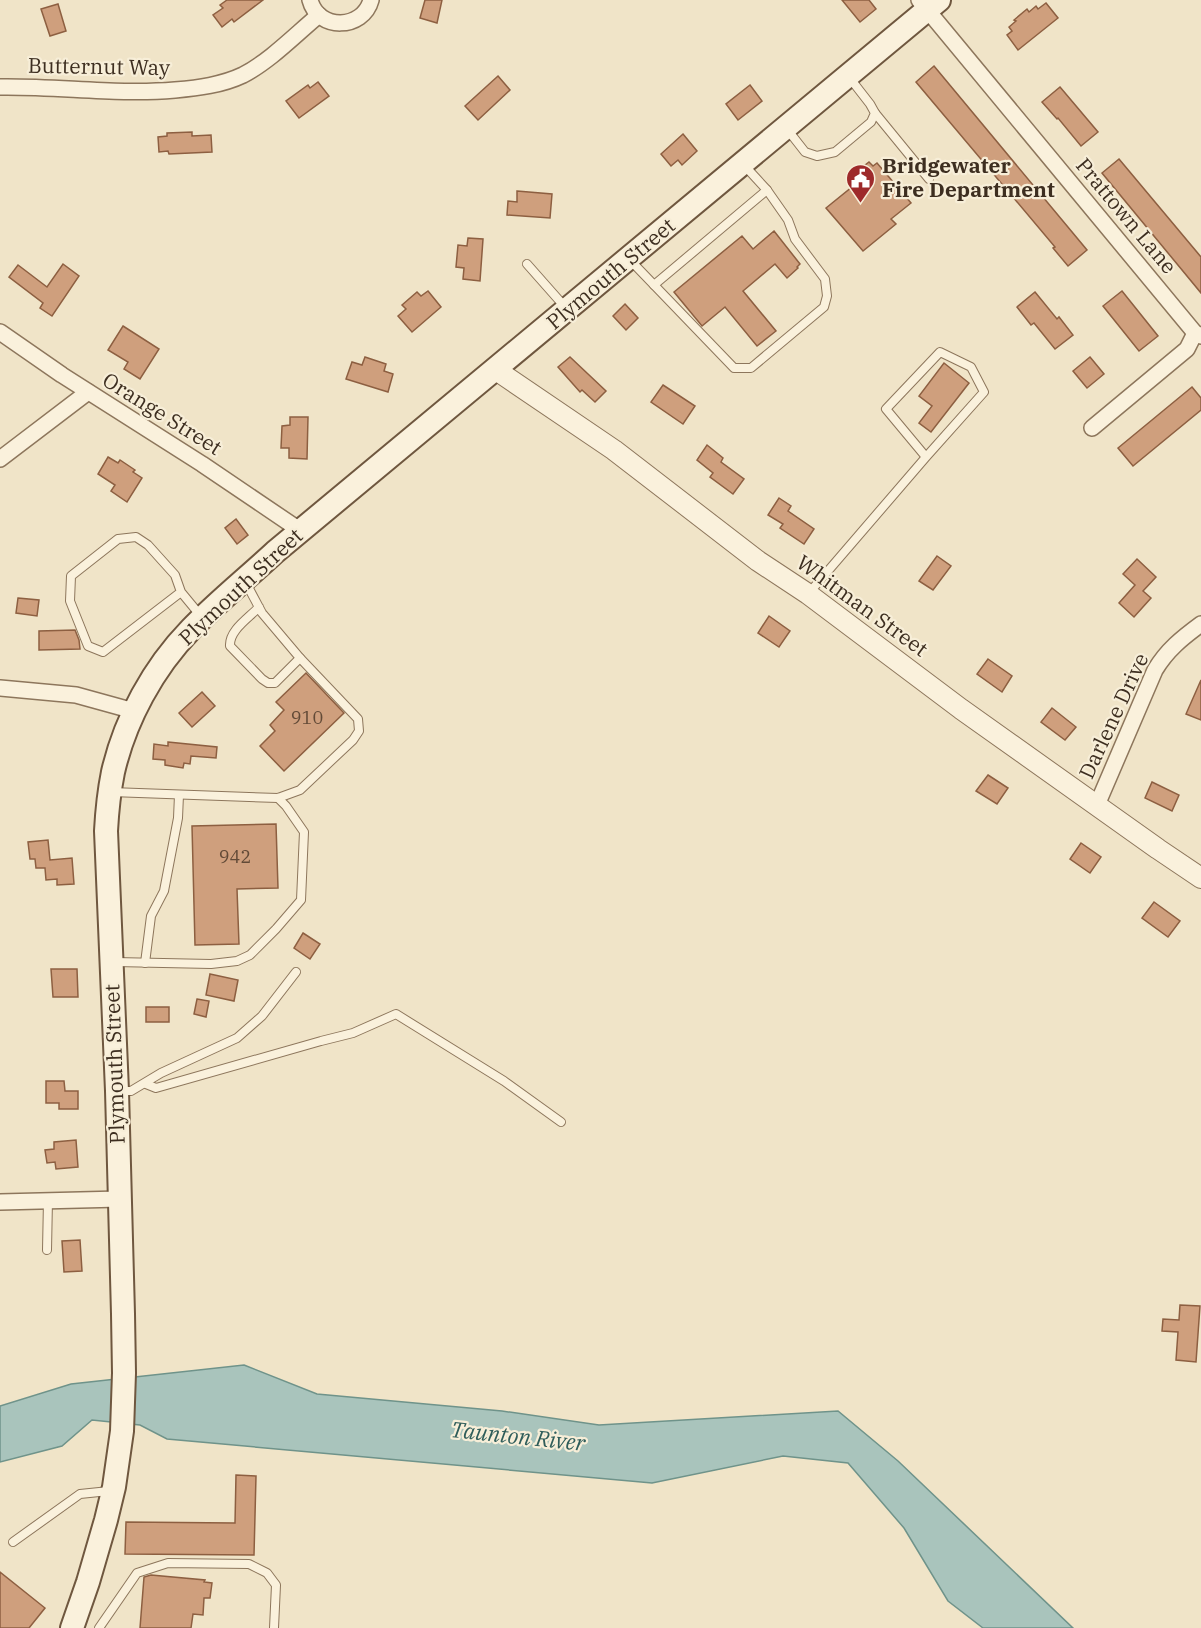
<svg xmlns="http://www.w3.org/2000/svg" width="1201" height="1628" viewBox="0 0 1201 1628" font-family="'IBM Plex Serif',serif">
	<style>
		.water { fill: #a9c4bc; stroke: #6f938a; stroke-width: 1.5 }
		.building { fill: #cf9f7d; stroke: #8d5f41; stroke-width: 1.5 }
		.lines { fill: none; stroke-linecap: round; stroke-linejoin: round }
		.service-casing { stroke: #8d765c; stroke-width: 10 }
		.minor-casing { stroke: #8d765c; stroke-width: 18 }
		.tertiary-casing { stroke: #8d765c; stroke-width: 22 }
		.secondary-casing { stroke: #6f573f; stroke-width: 26 }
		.service { stroke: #faf1dc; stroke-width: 8 }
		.minor { stroke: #faf1dc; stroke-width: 15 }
		.tertiary { stroke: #faf1dc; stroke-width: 20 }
		.secondary { stroke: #faf1dc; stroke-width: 22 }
		.labels { text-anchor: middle; stroke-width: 4.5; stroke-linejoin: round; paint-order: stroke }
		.number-label { font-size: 18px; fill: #624a37 }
		.street-label { font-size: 21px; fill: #3d2e20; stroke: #f7eed8 }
		.poi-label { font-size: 21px; font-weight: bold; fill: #3d2e20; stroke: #f7eed8; text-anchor: start }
		.water-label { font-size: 22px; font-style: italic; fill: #2f5d5a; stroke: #f7eed8 }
	</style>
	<rect width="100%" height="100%" fill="#f0e4c8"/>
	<!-- water -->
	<path class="water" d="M244,1365L317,1394L502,1411L599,1425L838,1411L898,1461L1073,1628H983L948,1601L904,1528L848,1463L783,1456L652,1483L167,1439L140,1425L92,1420L62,1446L0,1462V1406L71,1384Z"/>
	<!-- building -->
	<g class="building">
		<path d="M227,0H263L234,22L232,19L222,27L213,15L223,8L220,5Z"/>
		<path d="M425,0H442L437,23L420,18Z"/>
		<path d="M842,0H869L876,9L860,22Z"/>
		<path d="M1046,3L1058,18L1018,50L1007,35L1012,31L1009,27L1016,21L1014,20L1027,9L1029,12L1036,6L1038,9Z"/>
		<path d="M58,4L66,31L50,36L41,9Z"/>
		<path d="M934,66L1087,250L1068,266L1053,248L1055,247L916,82Z"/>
		<path d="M498,76L510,90L478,120L465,106Z"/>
		<path d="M318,82L329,96L299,118L286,101L308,85L310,88Z"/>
		<path d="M750,85L762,101L738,120L726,104Z"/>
		<path d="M1060,87L1098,132L1081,146L1058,118L1057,119L1042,102Z"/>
		<path d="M192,132V136L211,135L212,152L169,154L168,151L159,152L158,137L167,136V133Z"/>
		<path d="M683,134L697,151L682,165L678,160L671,166L661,154Z"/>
		<path d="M1119,159L1201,257V293L1102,173Z"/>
		<path d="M869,162L873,166L877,163L911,203L891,219L896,224L863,251L826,208L858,182L856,179L862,174L859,170Z"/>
		<path d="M517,191L552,194L550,218L507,215L508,201L517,202Z"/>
		<path d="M774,231L800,264L797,267L798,268L787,278L775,264L743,291L776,331L757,346L725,307L702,326L674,292L742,236L753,249Z"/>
		<path d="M468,238L483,239L480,281L463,279L464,268L456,267L458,245L467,246Z"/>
		<path d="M63,264L79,276L52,316L40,308L43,303L9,277L18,265L47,287Z"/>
		<path d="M428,291L441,307L412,332L398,316L406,309L402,305L417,292L421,296Z"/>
		<path d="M1122,291L1158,336L1139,351L1103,306Z"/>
		<path d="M1035,292L1057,319L1059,317L1073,335L1055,349L1034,323L1031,325L1017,307Z"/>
		<path d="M625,304L638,318L626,330L613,316Z"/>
		<path d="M123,326L159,349L140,379L124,369L128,362L108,350Z"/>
		<path d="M365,357L386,364L384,371L393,374L388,392L346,379L352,362L362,365Z"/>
		<path d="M570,357L606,391L595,402L582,390L580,392L558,367Z"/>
		<path d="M1090,357L1104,374L1087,388L1073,371Z"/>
		<path d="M944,363L969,383L931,432L919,423L932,406L919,396Z"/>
		<path d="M663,385L695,406L683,424L651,402Z"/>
		<path d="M1192,387L1201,398V410L1133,466L1118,448Z"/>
		<path d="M290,417H308L307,459L289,458V448H281L282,426L290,425Z"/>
		<path d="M707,445L723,458L721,462L744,479L733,494L710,477L713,473L697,460Z"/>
		<path d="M108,457L118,463L120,460L135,470L133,472L142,478L127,502L111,491L115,485L98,474Z"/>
		<path d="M779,498L791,506L788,511L814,529L804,544L780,528L783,524L768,515Z"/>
		<path d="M236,519L248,535L237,544L225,528Z"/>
		<path d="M937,556L951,566L933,590L919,581Z"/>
		<path d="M1137,559L1156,577L1143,591L1151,598L1134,617L1119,603L1135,585L1123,574Z"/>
		<path d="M18,598L39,600L37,616L16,613Z"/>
		<path d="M769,616L790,631L779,647L758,633Z"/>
		<path d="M75,630L79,640L80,649L39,650V631Z"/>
		<path d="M988,659L1012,676L1002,692L977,674Z"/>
		<path d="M306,673L344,713L284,771L260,746L275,731L270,725L284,710L276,702Z"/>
		<path d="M1201,680V720L1186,714Z"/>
		<path d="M202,692L215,706L192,727L179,713Z"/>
		<path d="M1052,708L1076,727L1065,740L1041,722Z"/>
		<path d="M168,742L217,747L216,758L191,756L190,764L184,763L183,768L165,765V760L153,759L154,744L168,746Z"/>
		<path d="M988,775L1008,788L997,804L976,791Z"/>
		<path d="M1152,782L1179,795L1172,811L1145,798Z"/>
		<path d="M276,824L278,888L237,889L239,944L195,945L192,826Z"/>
		<path d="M48,840L50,860L72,858L74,884L57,885V879L46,880L45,868H36L35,859H30L28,842Z"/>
		<path d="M1081,843L1101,857L1090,873L1070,859Z"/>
		<path d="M1154,902L1180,921L1168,937L1142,918Z"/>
		<path d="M303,933L320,944L310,959L294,948Z"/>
		<path d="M51,969H77L78,997H53Z"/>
		<path d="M210,974L238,980L234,1001L206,995Z"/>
		<path d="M197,999L209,1001L206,1017L194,1014Z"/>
		<rect x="146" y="1007" width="23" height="15"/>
		<path d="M46,1081H64L65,1091H78V1109H59V1103H46Z"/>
		<path d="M76,1140L78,1167L56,1169L55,1162L47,1163L45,1150L54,1149V1142Z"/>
		<path d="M80,1240L82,1271L64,1272L62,1241Z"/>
		<path d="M1180,1305L1200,1306L1196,1362L1176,1360L1178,1332L1162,1331L1163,1319L1179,1320Z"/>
		<path d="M236,1475L256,1476L254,1555L125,1554L126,1522L235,1523Z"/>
		<path d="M0,1572L45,1608L29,1628H0Z"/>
		<path d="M151,1575L205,1580L204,1582L212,1583L210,1598H204L203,1615L193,1614L191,1628H140L144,1577Z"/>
	</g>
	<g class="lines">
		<defs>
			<g id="service">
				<path d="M875,113L929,179"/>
				<path d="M787,129L805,152L817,156L835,152L871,122L875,113L870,104L849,77"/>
				<path d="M630,260L734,368H751L824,307L827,296L825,279L795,239L788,220L767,190L744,165"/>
				<path d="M527,264L565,307"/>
				<path d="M654,285L767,190"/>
				<path d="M245,581L262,613L300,658L275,683H268L262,679L230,646C229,630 249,618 259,607"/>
				<path d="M181,592L175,575L148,545L136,537L118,539L71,576L70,601L88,646L103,652L181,592L200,615"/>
				<path d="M809,593L926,457L984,392L971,367L940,352L886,409L926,457"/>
				<path d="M111,792L278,798L300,790L353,740L359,731L358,719L300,658"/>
				<path d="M115,962L211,964L237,961L250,955L276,929L301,900L304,832L286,806L278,798"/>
				<path d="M145,963L151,916L164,891L178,818L179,795"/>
				<path d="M146,1084L156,1088L321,1041L353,1033L396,1014L504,1081L561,1122"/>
				<path d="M118,1091H131L161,1073L237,1038L262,1016L296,972"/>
				<path d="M47,1250L48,1200"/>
				<path d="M13,1542L80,1494L109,1491"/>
				<path d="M99,1628L137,1573L168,1563L249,1564L267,1573L276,1585L274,1628"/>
			</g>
			<g id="minor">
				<path d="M310,0C318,31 363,30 371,0"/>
				<path d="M919,0L1195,333L1201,336"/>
				<path d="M0,87C59,86 117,95 175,90C198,88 222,85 243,75C270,61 295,35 319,15"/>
				<path d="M0,332L62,375L202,464L301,531"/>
				<path d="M1092,428L1187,349L1195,333"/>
				<path d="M0,459L88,392"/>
				<path d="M0,688L76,695L134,711"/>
				<path d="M1097,805L1155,670C1167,650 1182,638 1201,624"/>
				<path d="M0,1202L120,1199"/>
			</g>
			<path id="tertiary" d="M496,370L614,450L758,561L808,594L961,709L1158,849L1201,878"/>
			<path id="secondary" d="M72,1628L88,1582L106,1520L114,1487L122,1431L124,1373L123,1314L117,1091L106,831C107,812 109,792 113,772C125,720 153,668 191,629C217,602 247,578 275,552L939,0"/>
		</defs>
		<!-- service casing -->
		<use href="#service" class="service-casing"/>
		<!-- minor casing -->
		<use href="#minor" class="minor-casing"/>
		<!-- tertiary casing -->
		<use href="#tertiary" class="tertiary-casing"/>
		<!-- secondary casing -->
		<use href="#secondary" class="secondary-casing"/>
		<!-- service -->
		<use href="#service" class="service"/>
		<!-- minor -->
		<use href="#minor" class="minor"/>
		<!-- tertiary -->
		<use href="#tertiary" class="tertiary"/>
		<!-- secondary -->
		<use href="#secondary" class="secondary"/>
	</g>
	<!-- icons -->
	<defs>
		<symbol id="civic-pin" viewBox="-11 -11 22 30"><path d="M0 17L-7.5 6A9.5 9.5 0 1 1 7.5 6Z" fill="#9e2a2b" stroke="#f7eed8"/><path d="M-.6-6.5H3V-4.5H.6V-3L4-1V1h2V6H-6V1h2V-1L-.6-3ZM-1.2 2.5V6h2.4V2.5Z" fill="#fff"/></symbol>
	</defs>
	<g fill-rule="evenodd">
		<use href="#civic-pin" x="844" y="162" width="33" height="45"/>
	</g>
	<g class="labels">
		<!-- number labels -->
		<g class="number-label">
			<text x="307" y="724">910</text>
			<text x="235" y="863">942</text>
		</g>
		<!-- street labels -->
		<g class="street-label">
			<text transform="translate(99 67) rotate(1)" y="7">Butternut Way</text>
			<text transform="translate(1126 216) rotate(50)" y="7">Prattown Lane</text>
			<text transform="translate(611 274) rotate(-40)" y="7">Plymouth Street</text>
			<text transform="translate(162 414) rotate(32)" y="7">Orange Street</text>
			<text transform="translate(241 587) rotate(-43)" y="7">Plymouth Street</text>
			<text transform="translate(862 606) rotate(36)" y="7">Whitman Street</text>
			<text transform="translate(1114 716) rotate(-65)" y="7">Darlene Drive</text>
			<text transform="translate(115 1064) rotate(-92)" y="7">Plymouth Street</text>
		</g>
		<!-- poi labels -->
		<g class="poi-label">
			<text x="882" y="173">Bridgewater<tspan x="882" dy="24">Fire Department</tspan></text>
		</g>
		<!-- water labels -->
		<g class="water-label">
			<text transform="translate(518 1436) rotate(6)" y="8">Taunton River</text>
		</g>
	</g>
</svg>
